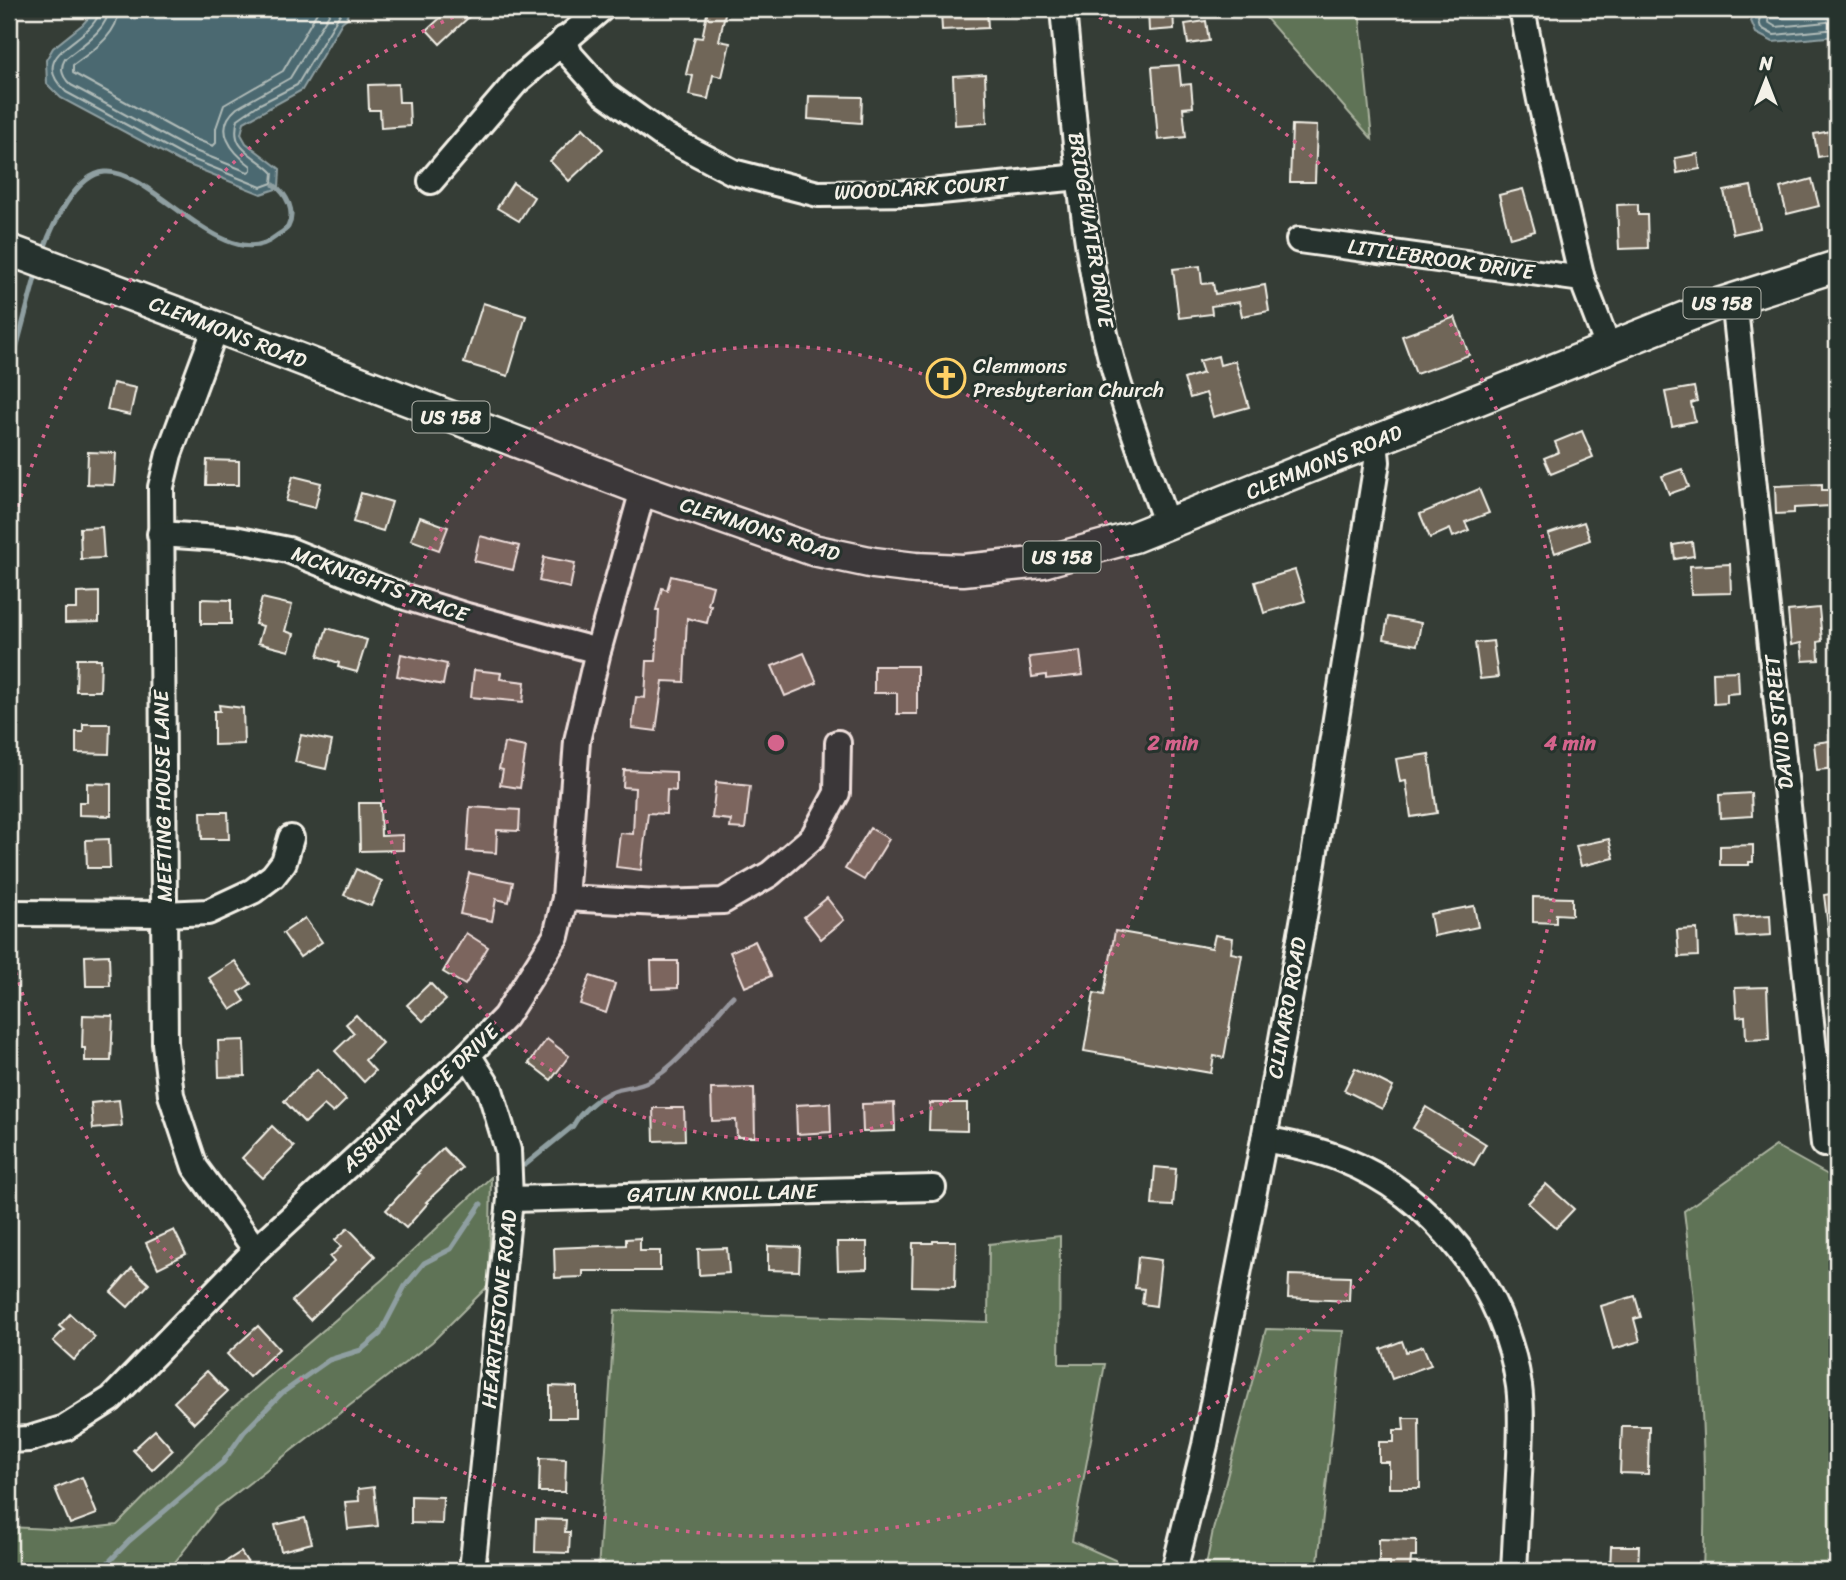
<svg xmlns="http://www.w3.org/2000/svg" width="1846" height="1580" viewBox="0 0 1846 1580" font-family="Sriracha,sans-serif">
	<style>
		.green { fill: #5f7356; stroke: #aab29f; stroke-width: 2 }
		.water { fill: #4b6971; stroke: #8f9fa1; stroke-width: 2 }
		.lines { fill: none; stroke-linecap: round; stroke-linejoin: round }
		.shore { stroke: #b0bbb8; stroke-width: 2 }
		.stream { stroke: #8f9fa1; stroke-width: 5 }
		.building { fill: #706658; stroke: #f4f1e8; stroke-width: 2 }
		.minor-casing { stroke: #f4f1e8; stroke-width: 30 }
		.major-casing { stroke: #f4f1e8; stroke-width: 35 }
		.minor { stroke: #26332d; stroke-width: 24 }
		.major { stroke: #26332d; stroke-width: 30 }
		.ring { fill: none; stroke: #d4648c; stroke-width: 3.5; stroke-dasharray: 3.5 7 }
		.labels { text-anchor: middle; stroke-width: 6; stroke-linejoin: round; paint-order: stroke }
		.shield { fill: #26332d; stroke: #b6b8b0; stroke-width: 2 }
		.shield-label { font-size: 19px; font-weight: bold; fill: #f4f1e8 }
		.street-label { font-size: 21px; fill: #f4f1e8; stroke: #26332d }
		.poi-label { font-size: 21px; fill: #f4f1e8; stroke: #26332d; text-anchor: start }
		.centre { fill: #d4648c; stroke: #26332d; stroke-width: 3.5 }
		.ring-label { font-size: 21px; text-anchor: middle; font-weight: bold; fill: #d4648c; stroke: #26332d; stroke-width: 6; stroke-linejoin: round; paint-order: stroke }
	</style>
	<rect width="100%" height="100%" fill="#353d36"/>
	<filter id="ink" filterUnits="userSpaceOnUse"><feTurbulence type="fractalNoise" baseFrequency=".0143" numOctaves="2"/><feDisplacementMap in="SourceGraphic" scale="14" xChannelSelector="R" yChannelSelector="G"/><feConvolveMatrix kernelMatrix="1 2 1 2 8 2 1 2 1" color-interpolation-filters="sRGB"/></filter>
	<g filter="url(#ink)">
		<!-- green -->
		<g class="green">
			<path d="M1258,9H1359L1372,139Z"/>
			<path d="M1776,1146L1837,1180V1571H1703C1708,1451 1699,1330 1684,1211Z"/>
			<path d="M491,1177L489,1285L432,1342L217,1508L168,1571H32L31,1564L9,1563V1527L71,1530L117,1525L229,1411L383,1279Z"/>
			<path d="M1060,1236L1059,1364H1105L1072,1541L1115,1560L1123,1571H598L615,1310L988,1322L989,1244Z"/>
			<path d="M1266,1329L1343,1331L1317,1571H1205L1213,1530Z"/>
		</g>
		<!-- water -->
		<g class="water">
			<path d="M96,9H348L347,18L342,22L302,90L244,122L241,134L246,143L280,169L279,188L261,194L179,161L61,98L47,84L46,60L53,48L83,24Z"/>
			<path d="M1756,9H1837V36L1773,42L1756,33L1751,21Z"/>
		</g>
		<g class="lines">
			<!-- shore -->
			<g class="shore">
				<path d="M100,9C96,42 23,51 66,92L182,155L261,187L272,183L273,173C254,153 229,151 238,119L258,105L297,85L340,14L341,9"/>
				<path d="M109,9C107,31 80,46 65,59C59,69 63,78 71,85L185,147L248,172L251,170V166C232,152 212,129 237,108L290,78L332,9"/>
				<path d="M119,9C118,35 92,51 73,65V73L190,137L213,146L216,143V128L224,105L283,71L319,9"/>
				<path d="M1762,9L1759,21L1761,28L1774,35L1837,29"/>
				<path d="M1770,9L1768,22L1776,27L1837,21"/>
			</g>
			<!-- stream -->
			<g class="stream">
				<path d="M44,249C52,226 76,174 105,172C151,168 226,277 275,237C279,234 285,231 288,227C296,212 287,194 274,185"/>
				<path d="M9,390L10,371L35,278"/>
				<path d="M525,1165L573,1126C580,1112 598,1097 613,1091C625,1087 639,1087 649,1081C684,1062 705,1024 733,996"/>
				<path d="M100,1571L129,1541L223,1462L244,1432L282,1393L329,1360L361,1350L380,1334L405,1286L424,1263L451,1249L481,1204"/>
			</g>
		</g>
		<!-- building -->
		<g class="building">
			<path d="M450,9H463L470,16L440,44L427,30Z"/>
			<path d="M708,9H726L719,41L730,43L722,77L713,75L708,99L689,95L693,76L686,74L695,37L702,38Z"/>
			<path d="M950,9H987L988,28L942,30L941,11H950Z"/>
			<path d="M1148,9H1173L1174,29L1149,31Z"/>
			<path d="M1206,21L1209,41L1188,44L1185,24Z"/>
			<path d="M1179,65L1181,85L1191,84L1193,107L1183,108L1186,137L1158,140L1152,67Z"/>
			<path d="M985,74L987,123L955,125L953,76Z"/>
			<path d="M398,84L399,102H409L410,126L381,128L380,110H369L368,85Z"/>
			<path d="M809,96L862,97L861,123L808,119Z"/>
			<path d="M1292,125L1317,126L1315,182H1290Z"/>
			<path d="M583,128L603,149L569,181L550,161Z"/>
			<path d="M1837,130L1835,154L1818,157L1814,134Z"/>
			<path d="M1698,154L1700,169L1677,173L1675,158Z"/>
			<path d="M1812,179L1819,206L1787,214L1780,188Z"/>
			<path d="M513,183L534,197L519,221L497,208Z"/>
			<path d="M1751,186L1760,228L1733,234L1724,191Z"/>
			<path d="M1523,189L1535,231L1510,238L1499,195Z"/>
			<path d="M1638,204V215H1647L1648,248L1619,249L1617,205Z"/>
			<path d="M1200,266L1202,284L1213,283L1215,294L1265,285L1269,311L1242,316L1239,302L1211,306L1212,314L1179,318L1173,269Z"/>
			<path d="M483,303L526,316L508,376L464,363Z"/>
			<path d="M1455,317L1469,355L1416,374L1402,336Z"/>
			<path d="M1218,356L1220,365L1235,361L1249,407L1213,417L1206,393L1190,398L1184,379L1203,373L1199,361Z"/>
			<path d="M113,383L136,388L130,415L107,410Z"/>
			<path d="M1694,387L1697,401L1691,403L1695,421L1672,426L1665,392Z"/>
			<path d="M1582,431L1593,457L1551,474L1544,458L1559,452L1555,442Z"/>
			<path d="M88,452L116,453L114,485L87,484Z"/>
			<path d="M207,460L239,461V485H206Z"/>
			<path d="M1682,469L1689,487L1669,494L1662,476Z"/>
			<path d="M293,476L321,483L315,508L286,501Z"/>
			<path d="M1822,484V490H1830V506L1794,508V513L1776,514L1775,486Z"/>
			<path d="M1479,489L1489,513L1465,522L1469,530L1453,537L1450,529L1430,538L1420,514Z"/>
			<path d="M361,493L392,502L383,531L353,522Z"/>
			<path d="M420,517L448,527L439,550L411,540Z"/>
			<path d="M1584,522L1590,540L1555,553L1548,534Z"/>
			<path d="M102,527L104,558L81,559L80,528Z"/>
			<path d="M480,536L519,546L513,570L474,561Z"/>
			<path d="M1692,542L1694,556L1675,559L1673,545Z"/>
			<path d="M544,557L575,563L570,588L539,581Z"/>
			<path d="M1730,564L1731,593L1691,594L1690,566Z"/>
			<path d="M1295,570L1305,601L1264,613L1255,582Z"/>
			<path d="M671,576L713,586L708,605H711L707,623L687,618L684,682L663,681L656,731L632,728L636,697L645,698L647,661H656L659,610H656L662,588L667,590Z"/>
			<path d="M99,592V622L65,623V609H77V593Z"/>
			<path d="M262,598L292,605L285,631L294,634L289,651L258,643L263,626L255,624Z"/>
			<path d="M201,599L231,600V624H201Z"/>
			<path d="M1819,608L1822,641L1818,642L1819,660L1803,661L1801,643L1791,645L1788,611Z"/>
			<path d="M1388,617L1421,623L1417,645L1384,639Z"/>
			<path d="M327,628L367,640L357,672L338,667L339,663L318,656Z"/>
			<path d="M1493,641L1498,677L1480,679L1475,643Z"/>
			<path d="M1080,651L1083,675L1046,679V675L1032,677L1029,657Z"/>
			<path d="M804,653L817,683L785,696L772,666Z"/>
			<path d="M401,654L447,664L443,685L397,676Z"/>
			<path d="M77,659H101L100,691H76Z"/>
			<path d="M874,666H917V714H897V693H874Z"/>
			<path d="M474,670L501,673L500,679L525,682L523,702L471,697Z"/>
			<path d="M1738,671L1739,693L1727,694V703L1714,704L1713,672Z"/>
			<path d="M219,705L243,708L244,744L214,745V711H220Z"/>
			<path d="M83,724H110L109,754L76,753V732H83Z"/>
			<path d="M301,735L332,741L326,769L295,762Z"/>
			<path d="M1837,740V768L1817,770L1814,743Z"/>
			<path d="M504,743L526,747L520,788L500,785L503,770L499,769Z"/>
			<path d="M1429,754L1437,813L1411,817L1406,781L1400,782L1396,759Z"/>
			<path d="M624,770L676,772V791L667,790L666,814L648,813L641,870L616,867L620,833L633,834L635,788L623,787Z"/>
			<path d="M716,782L750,786L745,829L730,828L731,820L712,818Z"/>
			<path d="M87,783L111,784V816L79,815V802H87Z"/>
			<path d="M1751,793L1752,816L1720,818L1719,795Z"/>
			<path d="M359,803H380L381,836L403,835V850L360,851Z"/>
			<path d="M470,807L520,810L519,831L497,830L496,853L467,851Z"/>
			<path d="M201,812H228L229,839H202Z"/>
			<path d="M870,828L889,839L864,880L845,869Z"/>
			<path d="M109,839L110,868H87L86,840Z"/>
			<path d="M1609,839L1614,858L1581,866L1576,846Z"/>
			<path d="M1753,845V862H1749V865H1720V846Z"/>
			<path d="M356,869L382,881L371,906L344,895Z"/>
			<path d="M469,873L513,882L509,902L496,899L492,921L460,914Z"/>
			<path d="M1837,893V935H1829L1824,895Z"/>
			<path d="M1533,897L1572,898V915L1556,914V923L1533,922Z"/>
			<path d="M827,898L844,920L821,939L804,917Z"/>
			<path d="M1474,906L1478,927L1434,936L1430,914Z"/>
			<path d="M1770,915L1771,935L1737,937L1735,917Z"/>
			<path d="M305,918L322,942L300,957L283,933Z"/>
			<path d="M1697,929L1698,956L1679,957L1677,930Z"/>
			<path d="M1115,931L1212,948L1215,935L1233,938L1231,953L1242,955L1224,1058L1214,1056L1211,1073L1084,1051L1094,993L1104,995Z"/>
			<path d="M466,933L488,947L465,985L443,972Z"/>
			<path d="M755,941L771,976L745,987L730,952Z"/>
			<path d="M109,955L110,986H86L85,956Z"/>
			<path d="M235,961L251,984L239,992L245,1001L231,1010L209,978Z"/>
			<path d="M651,961H678V988L652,989Z"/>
			<path d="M590,976L615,984L606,1013L580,1004Z"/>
			<path d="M430,983L446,1000L423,1021L407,1005Z"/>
			<path d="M1767,987L1769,1039L1746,1040L1745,1016L1737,1017L1735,988Z"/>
			<path d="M83,1015L113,1016L111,1061H85V1048H82Z"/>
			<path d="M356,1015L382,1043L365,1060L375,1071L364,1082L335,1051L354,1033L346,1024Z"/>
			<path d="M547,1039L569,1056L551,1080L529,1063Z"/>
			<path d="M244,1040L245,1076L219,1077L218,1041Z"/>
			<path d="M1355,1068L1393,1087L1382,1109L1344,1090Z"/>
			<path d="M317,1069L346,1100L333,1113L324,1105L305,1123L284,1101Z"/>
			<path d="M754,1088L755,1137H737L736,1120L712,1121L711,1089Z"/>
			<path d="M119,1100L122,1126L93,1129L91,1103Z"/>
			<path d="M830,1103L831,1132L797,1134L796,1105Z"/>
			<path d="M894,1103L895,1131L863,1132L862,1104Z"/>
			<path d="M930,1103H967V1131L929,1130Z"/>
			<path d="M1426,1107L1486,1144L1474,1165L1413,1128Z"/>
			<path d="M653,1108H684L685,1140L654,1141Z"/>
			<path d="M272,1126L294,1147L263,1178L242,1158Z"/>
			<path d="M443,1148L462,1168L426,1202L428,1203L406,1228L386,1210L419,1174L417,1173Z"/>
			<path d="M1155,1167L1176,1169L1173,1206L1152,1205Z"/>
			<path d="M1546,1184L1574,1209L1556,1228L1528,1203Z"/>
			<path d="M348,1228L375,1256L310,1320L292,1301L334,1262L330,1257L341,1247L335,1240Z"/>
			<path d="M174,1230L186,1254L158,1268L146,1243Z"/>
			<path d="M640,1238V1251H660V1271H583V1277L555,1278L554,1248L626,1245V1239Z"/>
			<path d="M933,1241H956L955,1287L912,1286L913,1243H933Z"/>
			<path d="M837,1242H867V1269L838,1270Z"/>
			<path d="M768,1246L800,1247L799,1271L768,1270Z"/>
			<path d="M727,1248L729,1273L699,1275L698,1249Z"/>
			<path d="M1138,1257L1161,1260L1156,1306L1142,1304L1144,1289L1135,1288Z"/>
			<path d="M132,1268L149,1284L128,1307L111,1292Z"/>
			<path d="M1289,1275L1350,1277L1349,1301L1288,1298Z"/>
			<path d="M1635,1296L1641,1317L1634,1319L1640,1341L1613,1349L1601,1306Z"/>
			<path d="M70,1314L95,1337L74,1360L53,1341L64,1330L59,1326Z"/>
			<path d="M258,1326L279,1349L249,1377L227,1354Z"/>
			<path d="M1402,1341L1406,1352L1423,1346L1431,1365L1392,1379L1381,1349Z"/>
			<path d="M207,1371L227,1392L194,1423L174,1402Z"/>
			<path d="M550,1386L577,1387V1418H550Z"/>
			<path d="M1403,1418H1419L1420,1488H1389V1462H1379V1442H1394V1430H1404Z"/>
			<path d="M1622,1426H1649L1648,1474L1620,1473Z"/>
			<path d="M155,1430L173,1450L152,1470L133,1450Z"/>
			<path d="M540,1458L566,1459L565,1492H539Z"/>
			<path d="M82,1477L97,1514L70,1524L55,1488Z"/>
			<path d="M374,1487L378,1526L348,1529L345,1502L359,1501L358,1489Z"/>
			<path d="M411,1496L443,1497L442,1524L411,1523Z"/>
			<path d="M305,1518L312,1543L281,1551L275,1525Z"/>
			<path d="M536,1519L566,1520L565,1532H570L569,1553L535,1552Z"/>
			<path d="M1379,1539L1416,1540V1557H1411L1410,1571H1390V1562H1379Z"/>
			<path d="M1611,1546H1639L1638,1571H1610Z"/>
			<path d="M241,1552L253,1571H211Z"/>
		</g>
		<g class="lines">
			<defs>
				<g id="minor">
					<path d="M1063,9C1073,111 1080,215 1101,316C1116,388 1143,457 1167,525"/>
					<path d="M1522,9L1540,100L1582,279"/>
					<path d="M564,39L570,55L604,93L664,136L733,172L818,194L921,193L1079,177"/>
					<path d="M431,181L516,82L601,9"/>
					<path d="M1299,240L1582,279L1608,347"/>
					<path d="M1734,299L1824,1144"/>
					<path d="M216,327L169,454L161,487L165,1043L171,1095L195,1167L256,1250"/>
					<path d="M160,534L234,539L288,550L402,596L467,616L598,651"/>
					<path d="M565,898L659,903L723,901L770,874L813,837L837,793L838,743"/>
					<path d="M9,913L164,914L208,912L253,891L273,876L284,862L291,838"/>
					<path d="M468,1055L490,1090L508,1150L510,1199L472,1571"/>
					<path d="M1264,1139C1289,1144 1316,1149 1341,1159C1433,1195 1505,1287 1519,1386C1522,1409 1521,1432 1520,1455C1518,1494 1516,1532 1514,1571"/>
					<path d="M510,1199L933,1188"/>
					<path d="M9,1440L29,1439L65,1428L111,1399L256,1250L468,1055L505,1017L556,936L565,898L577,741L598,651L643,490"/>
					<path d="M1174,1571L1205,1445L1264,1139L1307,900L1377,462L1375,441"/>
				</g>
				<path id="major" d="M9,250L216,327L643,490L813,550L874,563L915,568L963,570L1043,562L1134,537L1718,304L1837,266"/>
			</defs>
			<!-- minor casing -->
			<use href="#minor" class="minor-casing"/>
			<!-- major casing -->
			<use href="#major" class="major-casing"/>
			<!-- minor -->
			<use href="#minor" class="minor"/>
			<!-- major -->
			<use href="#major" class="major"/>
		</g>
	</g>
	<!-- distance rings -->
	<circle cx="776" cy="743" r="397" fill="#d4648c" fill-opacity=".12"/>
	<g class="ring">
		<circle cx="776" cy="743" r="397"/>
		<path d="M9 537A794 794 0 0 1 472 9M1080 9A794 794 0 1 1 9 949"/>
	</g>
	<!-- icons -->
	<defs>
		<symbol id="church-ring" viewBox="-11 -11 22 22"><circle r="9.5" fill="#26332d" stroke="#ffd166" stroke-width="1.5"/><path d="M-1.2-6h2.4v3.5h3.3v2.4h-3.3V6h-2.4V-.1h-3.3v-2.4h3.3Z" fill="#ffd166"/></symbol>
	</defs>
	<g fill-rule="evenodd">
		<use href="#church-ring" x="924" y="356" width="44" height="44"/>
	</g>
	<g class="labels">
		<!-- shield labels -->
		<g class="shield">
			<rect x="1683.5" y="287.5" width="77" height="31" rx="5"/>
			<rect x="412.5" y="401.5" width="77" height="31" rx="5"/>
			<rect x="1023.5" y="541.5" width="77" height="31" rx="5"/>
		</g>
		<g class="shield-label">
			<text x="1722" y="310">US 158</text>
			<text x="451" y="424">US 158</text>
			<text x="1062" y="564">US 158</text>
		</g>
		<!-- street labels -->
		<g class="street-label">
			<text transform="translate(921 188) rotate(-3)" y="7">WOODLARK COURT</text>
			<text transform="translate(1091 230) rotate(81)" y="7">BRIDGEWATER DRIVE</text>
			<text transform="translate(1441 259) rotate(8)" y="7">LITTLEBROOK DRIVE</text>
			<text transform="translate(228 332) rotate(21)" y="7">CLEMMONS ROAD</text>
			<text transform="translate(1324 462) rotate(-22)" y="7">CLEMMONS ROAD</text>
			<text transform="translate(760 529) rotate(18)" y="7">CLEMMONS ROAD</text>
			<text transform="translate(380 584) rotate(20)" y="7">MCKNIGHTS TRACE</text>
			<text transform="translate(1779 722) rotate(-96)" y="7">DAVID STREET</text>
			<text transform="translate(163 796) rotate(-91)" y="7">MEETING HOUSE LANE</text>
			<text transform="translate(1287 1008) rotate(-80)" y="7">CLINARD ROAD</text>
			<text transform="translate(420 1098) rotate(-43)" y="7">ASBURY PLACE DRIVE</text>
			<text transform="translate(722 1193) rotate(-1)" y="7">GATLIN KNOLL LANE</text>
			<text transform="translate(499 1309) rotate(-84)" y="7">HEARTHSTONE ROAD</text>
		</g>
		<!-- poi labels -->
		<g class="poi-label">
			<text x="973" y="373">Clemmons<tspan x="973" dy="24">Presbyterian Church</tspan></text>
		</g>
	</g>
	<circle cx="776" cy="743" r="10" class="centre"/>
	<g class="ring-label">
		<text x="1173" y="750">2 min</text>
		<text x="1570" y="750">4 min</text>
	</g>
	<!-- margin -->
	<rect width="1846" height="1580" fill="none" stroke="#26332d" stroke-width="35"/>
	<rect x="18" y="18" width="1811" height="1545" fill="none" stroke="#f4f1e8" stroke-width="2.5" filter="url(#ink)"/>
	<!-- north arrow -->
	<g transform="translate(1766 80)" stroke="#26332d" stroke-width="5" paint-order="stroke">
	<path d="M0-5L12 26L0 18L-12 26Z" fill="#f4f1e8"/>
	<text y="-10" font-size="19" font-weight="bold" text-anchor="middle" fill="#f4f1e8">N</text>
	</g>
</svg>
